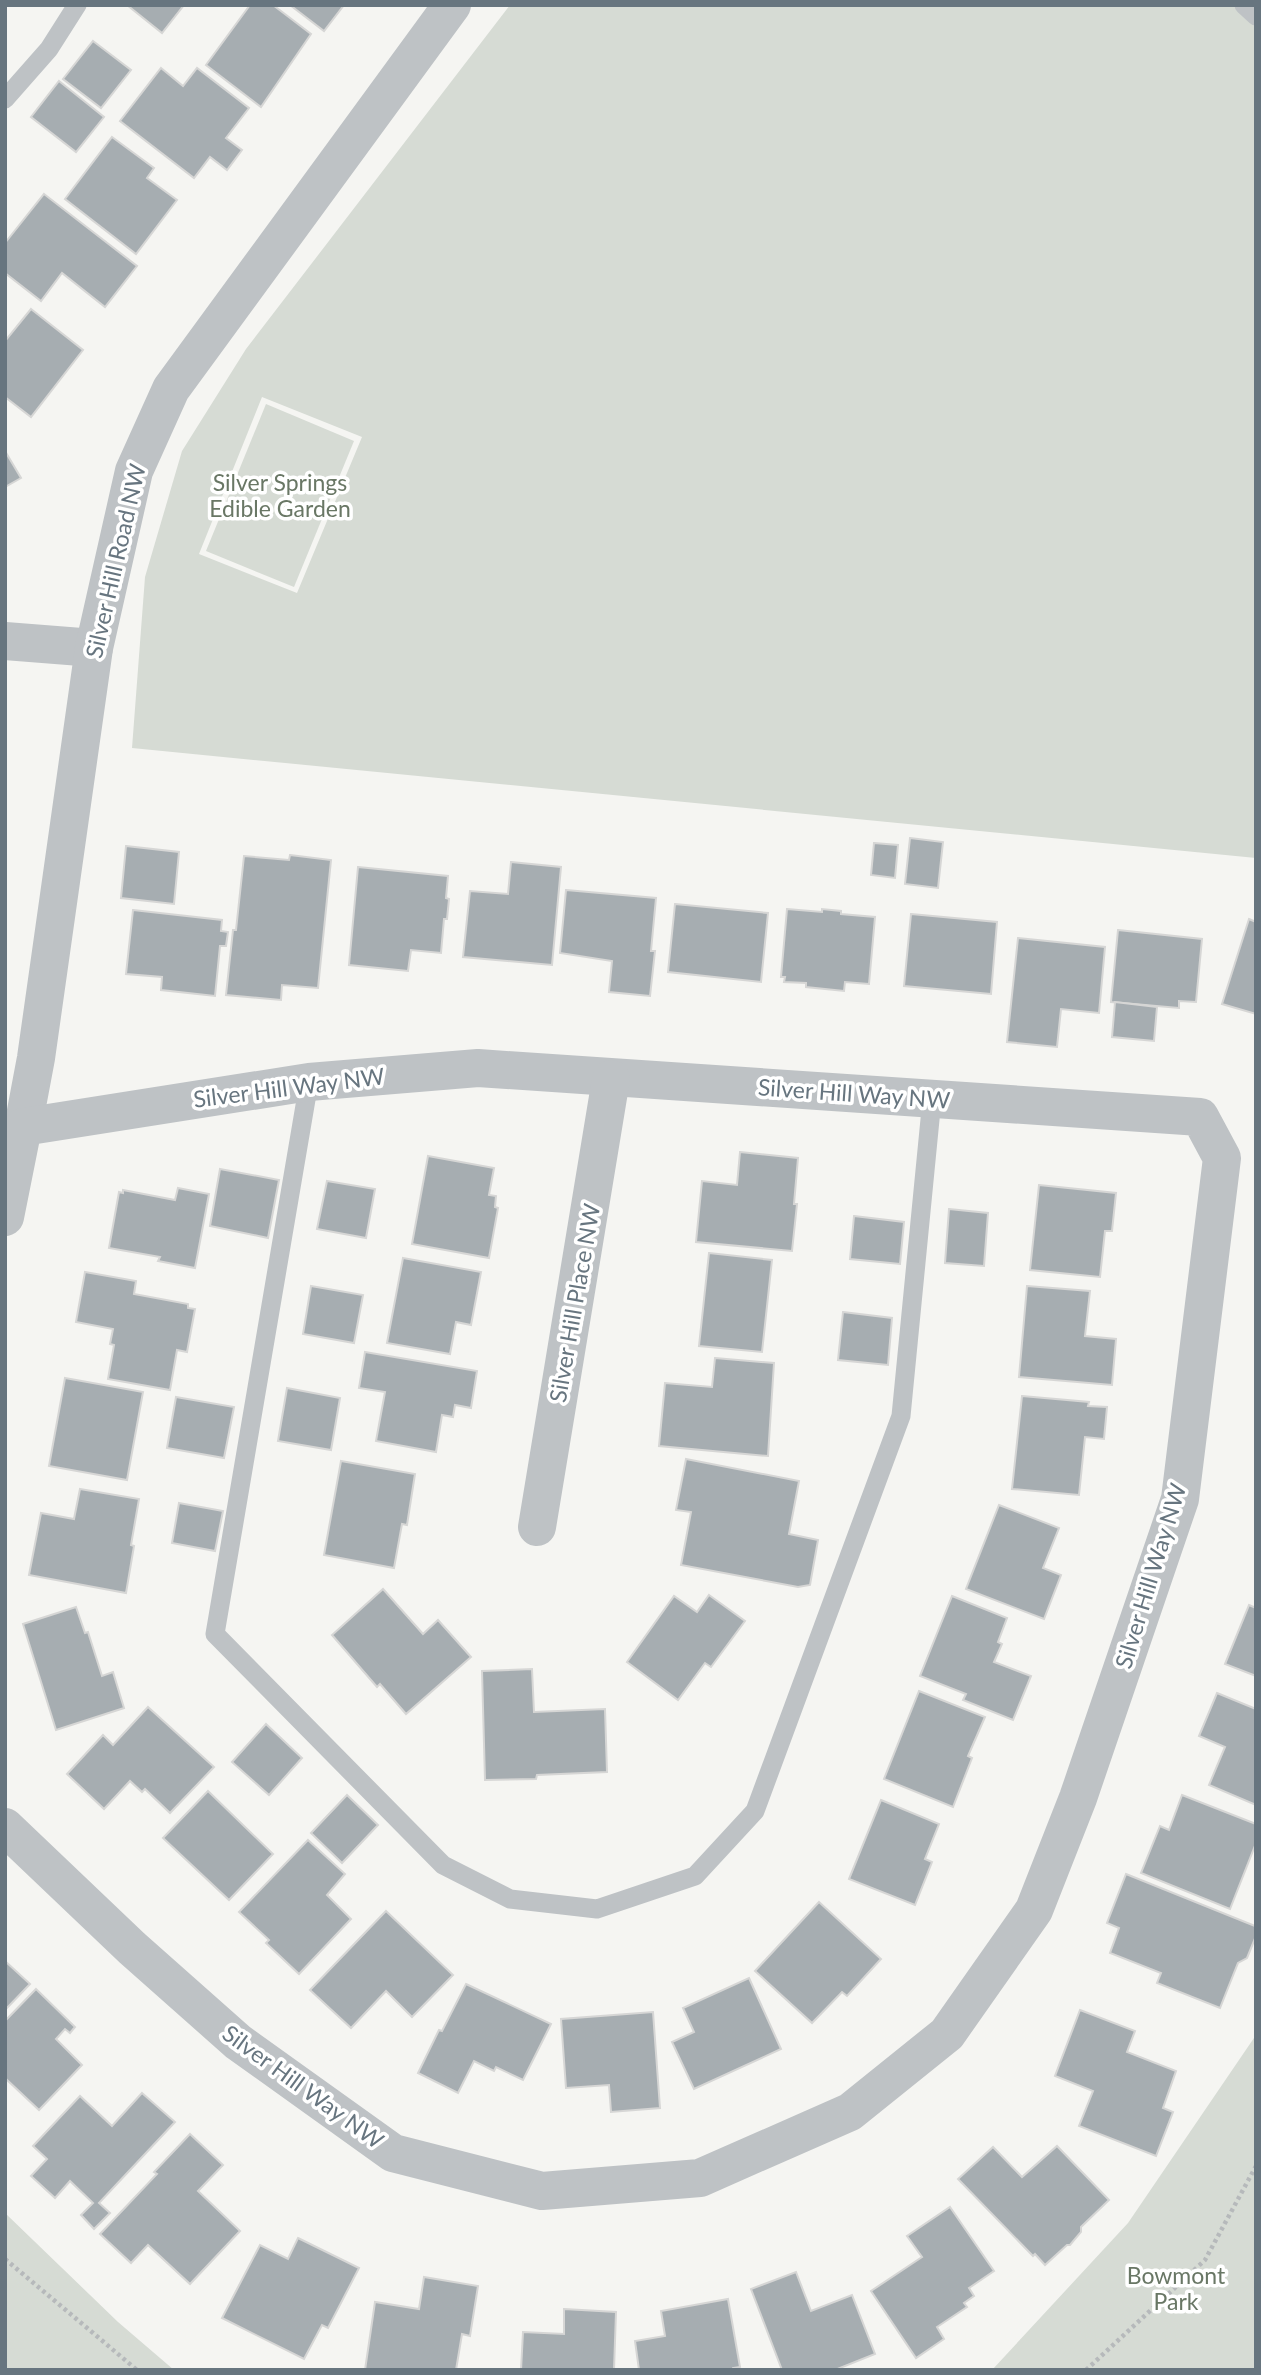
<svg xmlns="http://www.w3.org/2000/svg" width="1261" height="2375" viewBox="0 0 1261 2375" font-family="Lato,sans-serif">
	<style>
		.green { fill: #d6dbd4; fill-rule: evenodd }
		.building { fill: #a6adb1; stroke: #d6d6d5; stroke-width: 2 }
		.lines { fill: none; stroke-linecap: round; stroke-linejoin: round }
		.path { stroke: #b6b9bb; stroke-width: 4.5; stroke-dasharray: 3.5 3.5; stroke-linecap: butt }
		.service { stroke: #bec2c5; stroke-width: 19 }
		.minor { stroke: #bec2c5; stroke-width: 38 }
		.labels { text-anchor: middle; stroke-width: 7; stroke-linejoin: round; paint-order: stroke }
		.park-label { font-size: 23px; fill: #697765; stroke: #fff }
		.street-label { font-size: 23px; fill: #67757f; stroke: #fff }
	</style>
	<rect width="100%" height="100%" fill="#f5f5f2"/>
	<!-- green -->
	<g class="green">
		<path d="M510,5H1236L1256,22V858L132,748L145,577L182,451L246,349ZM262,397L362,437L297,593L199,554Z"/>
		<path d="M266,404L354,441L294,587L206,551Z"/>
		<path d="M1256,2035V2370H992L1128,2223Z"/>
		<path d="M5,2213L118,2322L174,2370H5Z"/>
	</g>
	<!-- building -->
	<g class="building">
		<path d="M127,5H184L162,33Z"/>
		<path d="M250,5H273L311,34L261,107L206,65Z"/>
		<path d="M290,5H344L324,31Z"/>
		<path d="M93,41L131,70L101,108L63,79Z"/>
		<path d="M161,68L183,86L197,68L249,108L226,138L242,150L227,170L210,157L194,178L120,121Z"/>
		<path d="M59,81L104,117L76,152L31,117Z"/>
		<path d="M112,137L154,168L147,178L177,200L136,254L65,199Z"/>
		<path d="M44,194L137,266L105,307L62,273L41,301L5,273V243Z"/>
		<path d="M31,309L83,350L31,417L5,397V341Z"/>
		<path d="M5,451L21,478L5,487Z"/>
		<path d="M910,838L943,842L938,888L905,884Z"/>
		<path d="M874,843L898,845L895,878L871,875Z"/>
		<path d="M126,846L179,852L174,904L121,898Z"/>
		<path d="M290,855L331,860L318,988L282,985L281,1000L226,995L233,930H236L244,856L289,860Z"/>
		<path d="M511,862L561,867L552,965L463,957L470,891L508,894Z"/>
		<path d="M358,867L448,876L446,898L449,899L447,919H444L441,953L411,950L408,971L349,965Z"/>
		<path d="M566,890L656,898L651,951H655L650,996L609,992L612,961L560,953Z"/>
		<path d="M675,904L768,913L761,982L668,972Z"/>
		<path d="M787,909L822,912V909L841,911V914L875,917L869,984L845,982L844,991L806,987V983L784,982L785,977H781Z"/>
		<path d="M133,910L222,920L221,931L228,932L226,946H220L215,996L161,990L162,977L126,974Z"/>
		<path d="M911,914L997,922L991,994L904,986Z"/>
		<path d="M1249,919L1256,922V1014L1222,1004Z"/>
		<path d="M1118,930L1202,939L1196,1002L1179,1001V1008L1111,1002Z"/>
		<path d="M1018,938L1105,947L1099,1013L1061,1009L1057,1047L1007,1042Z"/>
		<path d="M1115,1002L1157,1007L1154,1041L1112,1037Z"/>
		<path d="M740,1152L798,1158L794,1204H797L792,1251L696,1242L702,1181L737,1185Z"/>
		<path d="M428,1156L494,1168L489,1195L496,1196L495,1207L498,1208L489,1258L412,1244Z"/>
		<path d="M220,1169L279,1180L268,1238L210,1226Z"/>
		<path d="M327,1181L375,1189L366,1238L317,1229Z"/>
		<path d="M1039,1185L1116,1193L1112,1231H1105L1100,1277L1030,1270Z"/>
		<path d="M178,1188L209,1194L195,1268L158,1261L160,1257L109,1248L119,1192L123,1193V1190L175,1200Z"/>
		<path d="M949,1209L988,1213L984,1266L945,1263Z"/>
		<path d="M854,1216L904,1222L900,1264L850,1259Z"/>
		<path d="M709,1253L772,1260L762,1352L699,1346Z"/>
		<path d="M403,1258L481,1272L471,1325L456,1322L450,1354L387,1343Z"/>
		<path d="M85,1272L136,1281L134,1294L188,1304V1308L195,1309L187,1352L177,1350L170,1390L108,1379L114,1345L110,1344L113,1329L76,1322Z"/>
		<path d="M311,1286L363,1295L354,1343L303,1334Z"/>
		<path d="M1027,1286L1090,1291L1085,1336L1116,1339L1112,1385L1019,1377Z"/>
		<path d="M843,1312L892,1318L888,1365L838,1360Z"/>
		<path d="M365,1352L477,1371L471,1408L455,1405L453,1417L442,1415L436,1452L376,1441L385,1392L359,1388Z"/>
		<path d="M715,1358L774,1363L768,1456L659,1446L665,1383L712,1387Z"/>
		<path d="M65,1378L143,1392L127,1480L49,1466Z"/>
		<path d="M287,1388L340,1398L331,1450L278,1441Z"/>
		<path d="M1022,1396L1089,1402L1088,1406L1107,1407L1104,1439L1085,1437L1079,1495L1012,1489Z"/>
		<path d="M176,1397L234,1407L224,1458L167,1448Z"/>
		<path d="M686,1459L799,1481L789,1534L818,1540L810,1585L798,1587L681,1565L691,1512L676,1510Z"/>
		<path d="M341,1461L415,1474L407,1525L402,1524L394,1568L324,1555Z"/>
		<path d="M80,1489L139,1499L131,1545L134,1546L126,1593L29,1575L41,1513L74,1519Z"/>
		<path d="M179,1503L223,1511L215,1551L172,1543Z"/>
		<path d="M999,1505L1059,1528L1043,1568L1061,1575L1044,1619L966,1589Z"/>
		<path d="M383,1589L423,1634L438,1620L471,1657L406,1714L380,1684L377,1687L332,1635Z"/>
		<path d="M709,1595L745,1621L711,1667L705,1663L678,1700L627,1662L674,1596L697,1612Z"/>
		<path d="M952,1596L1007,1618L998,1642L1002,1644L994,1662L1031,1676L1013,1720L963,1700L966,1694L920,1676Z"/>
		<path d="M1249,1605L1256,1608V1676L1225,1664Z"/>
		<path d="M76,1607L85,1633L88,1632L102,1676L113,1672L124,1708L56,1730L23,1624Z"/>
		<path d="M532,1669L534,1712L605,1709L607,1772L537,1775L536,1779L485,1780L482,1671Z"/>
		<path d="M919,1691L985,1717L968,1756L972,1758L953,1807L884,1779Z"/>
		<path d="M1217,1693L1256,1709V1805L1209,1785L1225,1747L1199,1736Z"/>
		<path d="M148,1707L214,1767L170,1813L145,1789L142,1792L130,1781L104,1809L67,1774L103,1735L113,1745Z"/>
		<path d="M266,1724L302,1758L269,1795L232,1762Z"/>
		<path d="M208,1791L273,1854L229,1900L163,1838Z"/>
		<path d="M347,1795L378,1825L342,1863L311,1833Z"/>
		<path d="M1182,1795L1256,1824V1843L1230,1909L1141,1873L1160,1826L1169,1830Z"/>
		<path d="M881,1800L939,1824L925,1859L932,1862L915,1905L849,1879Z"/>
		<path d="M308,1840L345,1874L327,1895L351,1919L299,1974L266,1943L269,1940L239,1912Z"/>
		<path d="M1126,1874L1255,1926L1256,1936L1247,1958L1238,1963L1220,2008L1157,1983L1161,1973L1110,1953L1119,1928L1107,1923Z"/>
		<path d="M819,1902L881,1959L847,1996L842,1992L812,2023L755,1971Z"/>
		<path d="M386,1911L453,1975L412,2017L386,1991L351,2028L310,1990Z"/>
		<path d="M5,1961L30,1984L5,2010Z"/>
		<path d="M749,1978L781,2049L694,2089L672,2042L694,2032L683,2008Z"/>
		<path d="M466,1984L551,2024L523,2080L496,2067L494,2071L474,2061L458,2093L418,2073L439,2030L442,2031Z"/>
		<path d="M36,1989L75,2027L70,2033L65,2029L56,2039L82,2065L39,2110L5,2078V2021Z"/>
		<path d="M1080,2010L1135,2031L1127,2052L1176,2071L1163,2108L1173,2112L1156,2156L1079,2126L1093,2091L1055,2076Z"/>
		<path d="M653,2012L660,2108L611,2112L609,2085L566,2088L561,2019Z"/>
		<path d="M142,2093L175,2122L99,2203L110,2213L94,2229L81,2215L93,2203L70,2181L55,2198L31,2176L47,2159L33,2146L80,2096L112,2126Z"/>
		<path d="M190,2134L223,2165L198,2191L240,2231L190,2284L148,2245L131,2263L100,2234L157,2174L154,2172Z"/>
		<path d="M1057,2146L1109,2200L1081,2227V2232L1070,2245H1067L1045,2265L1035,2254L1033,2256L958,2179L993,2147L1022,2177Z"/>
		<path d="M950,2207L994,2271L969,2288L974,2296L964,2303L967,2307L937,2327L944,2339L916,2358L871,2291L922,2257L907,2236Z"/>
		<path d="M298,2238L359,2268L328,2328L322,2325L304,2359L222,2318L260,2245L288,2259Z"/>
		<path d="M796,2272L811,2311L852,2295L875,2354L835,2370H782L751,2289Z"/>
		<path d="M424,2277L478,2286L470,2336L462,2334L456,2370H365L375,2302L419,2309Z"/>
		<path d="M728,2299L740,2367L733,2368V2370H639L635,2341L665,2336L661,2311Z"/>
		<path d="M564,2309L616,2312L614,2370H521L523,2332L564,2334Z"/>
	</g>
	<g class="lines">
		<!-- path -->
		<g class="path">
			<path d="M5,2259L137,2370"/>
			<path d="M1086,2370L1205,2260L1256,2166"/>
		</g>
		<!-- service -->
		<g class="service">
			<path d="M1244,5L1256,16"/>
			<path d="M5,99L49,49L77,5"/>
			<path d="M309,1082L215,1634L443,1865L510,1899L597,1909L695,1876L755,1811L901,1416L932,1099"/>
		</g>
		<!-- minor -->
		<g class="minor">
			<path d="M5,641L94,648"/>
			<path d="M5,1128L23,1127L36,1058L94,648L134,471L171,389L452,5"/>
			<path d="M5,1217L23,1127L309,1082L478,1068L1200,1117L1222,1158L1180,1499L1078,1798L1034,1910L947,2034L850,2112L700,2178L542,2191L393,2153L238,2042L132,1948L5,1827"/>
			<path d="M537,1527L611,1079"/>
		</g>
	</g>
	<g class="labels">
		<!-- park labels -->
		<g class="park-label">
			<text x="280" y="491">Silver Springs<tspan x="280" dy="26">Edible Garden</tspan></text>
			<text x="1176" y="2284">Bowmont<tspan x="1176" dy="26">Park</tspan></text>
		</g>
		<!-- street labels -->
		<g class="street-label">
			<text transform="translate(116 561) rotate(-77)" y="8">Silver Hill Road NW</text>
			<text transform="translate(289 1088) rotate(-7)" y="8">Silver Hill Way NW</text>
			<text transform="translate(854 1094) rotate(4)" y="8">Silver Hill Way NW</text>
			<text transform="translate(575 1303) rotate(-80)" y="8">Silver Hill Place NW</text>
			<text transform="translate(1151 1576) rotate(-73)" y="8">Silver Hill Way NW</text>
			<text transform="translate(303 2087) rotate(36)" y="8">Silver Hill Way NW</text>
		</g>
	</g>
	<!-- border -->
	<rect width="1261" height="2375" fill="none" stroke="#67757f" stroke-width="14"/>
</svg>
